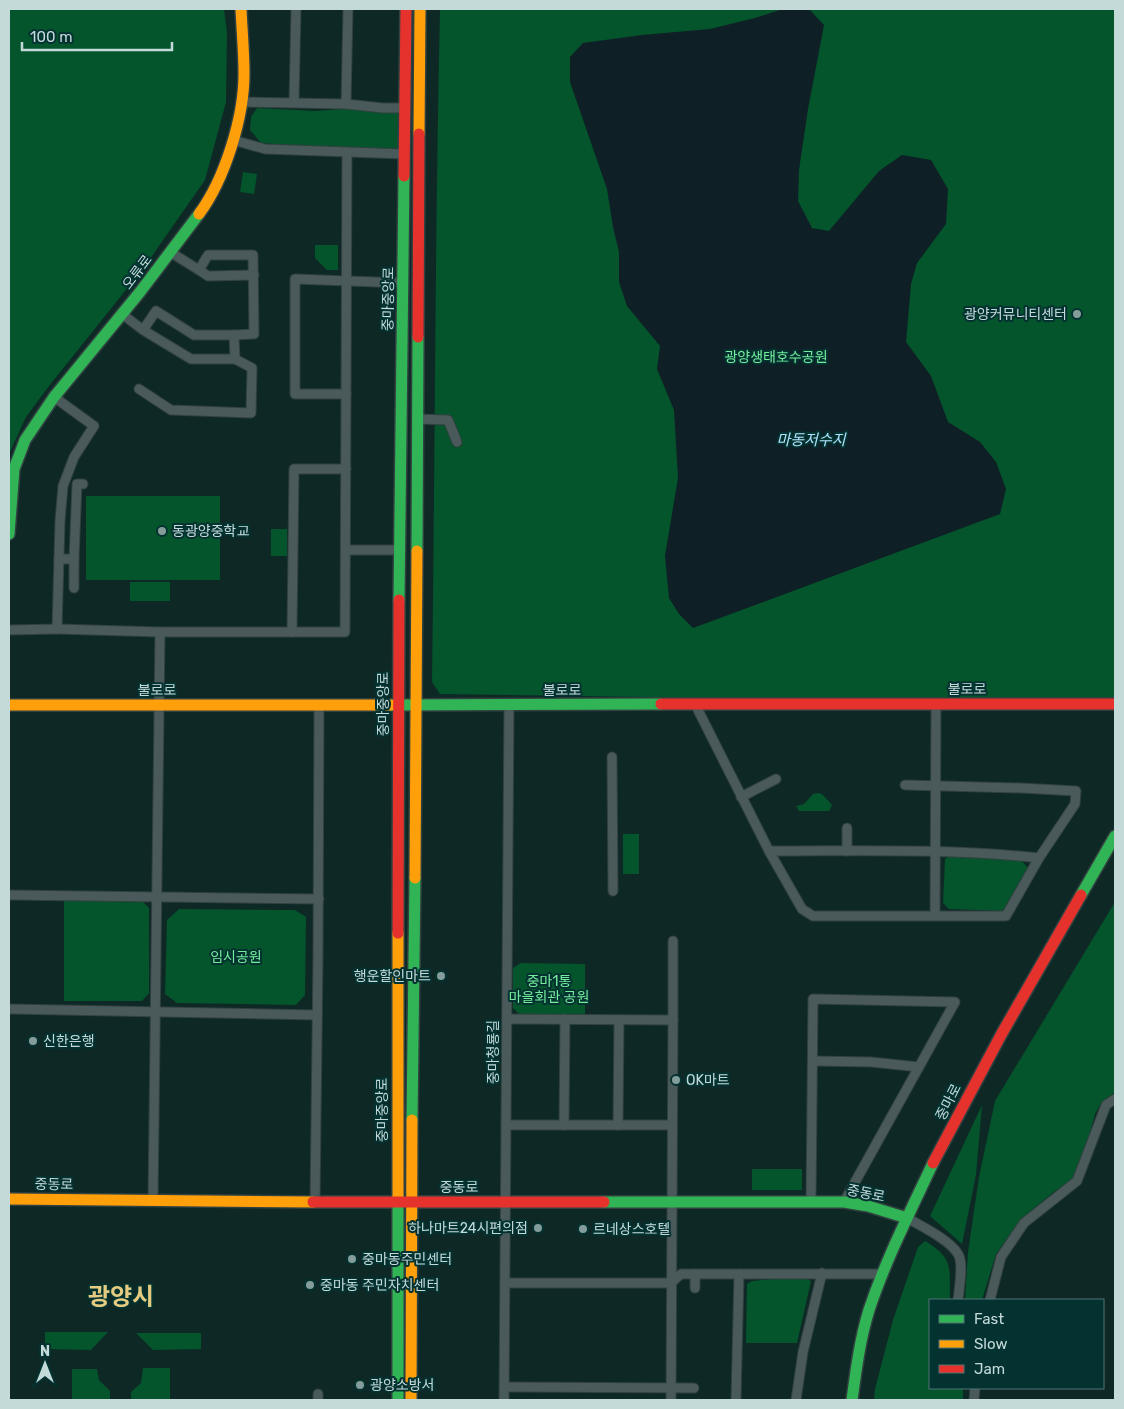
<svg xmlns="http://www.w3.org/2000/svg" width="1124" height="1409" viewBox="0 0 1124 1409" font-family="Rubik,'Noto Sans KR',sans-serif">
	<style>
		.green { fill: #04542c }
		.water { fill: #0f1f26 }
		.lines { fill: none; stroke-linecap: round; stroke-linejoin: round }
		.street-casing { stroke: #304140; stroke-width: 11 }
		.fast-casing { stroke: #304140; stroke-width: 14 }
		.slow-casing { stroke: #304140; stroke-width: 14 }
		.jam-casing { stroke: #304140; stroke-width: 14 }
		.street { stroke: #4a5a5a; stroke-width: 9 }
		.fast { stroke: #30b455; stroke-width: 11 }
		.slow { stroke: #ff9f0a; stroke-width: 11 }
		.jam { stroke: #e5322d; stroke-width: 11 }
		.poi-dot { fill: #849c9a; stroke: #033231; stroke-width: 2 }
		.labels { text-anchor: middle; stroke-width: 4; stroke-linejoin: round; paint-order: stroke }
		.street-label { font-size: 14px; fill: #c4dad9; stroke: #033231 }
		.poi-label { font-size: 14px; fill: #c4dad9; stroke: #033231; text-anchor: start }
		.park-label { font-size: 14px; fill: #74ec9c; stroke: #033231 }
		.water-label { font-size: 15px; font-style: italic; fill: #b2e3fe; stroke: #033231 }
		.town-label { font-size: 24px; font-weight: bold; fill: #e4cb7f; stroke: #033231 }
	</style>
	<rect width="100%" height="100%" fill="#0e2826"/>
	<!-- green -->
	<g class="green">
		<path d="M9,9H224L227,33L226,102L205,180L145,266L49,386L26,417L9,454Z"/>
		<path d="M440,9H1115V704L440,694L432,682C435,458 435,233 440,9Z"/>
		<path d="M365,107L401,109L400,153L261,143L250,130L251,117L257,108L316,111Z"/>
		<path d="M243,172L257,174L254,194L240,192Z"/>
		<path d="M315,245H338V270H327L315,258Z"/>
		<rect x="86" y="496" width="134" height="84"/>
		<rect x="271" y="529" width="16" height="27"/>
		<rect x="130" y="582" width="40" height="19"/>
		<path d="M819,793L823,795L832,805L829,811H799L796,806L804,804L813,794Z"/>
		<rect x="623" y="834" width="16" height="40"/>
		<path d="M950,855L1022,861L1028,868L1003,911L949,909L943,903L945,859Z"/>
		<path d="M64,900L142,901L149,908V993L142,1001H64Z"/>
		<path d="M1115,902V1092L1101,1103L1095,1114L1086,1149L1074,1179L1055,1191L1022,1218L996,1254L982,1300H965L968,1252L979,1177L995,1101Z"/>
		<path d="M179,909L295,910L306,917L305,995L296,1005L177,1003L165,994L167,920Z"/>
		<path d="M521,963L585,964V1016L520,1015L513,1008V968Z"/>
		<path d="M982,1105L976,1175L962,1244L930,1216Z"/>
		<rect x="752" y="1169" width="50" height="21"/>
		<path d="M925,1241C955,1259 949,1268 950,1300H930V1388H963V1400H874L875,1389L893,1320L918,1247Z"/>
		<path d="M783,1278H806L811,1281L797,1343H746L747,1284L752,1281Z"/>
		<path d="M45,1332H108L91,1350L45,1349Z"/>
		<path d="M136,1333H201V1349L153,1350Z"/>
		<path d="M143,1368H170V1400H131V1392L141,1383Z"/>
		<path d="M72,1369H97L99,1380L110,1391V1400H72Z"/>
	</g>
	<!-- water -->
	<path class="water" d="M783,9H809L824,25L808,109L799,170L798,201L812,228L829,231L879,171L902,155L931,160L948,189L946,224L917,263L911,284L906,342L931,376L948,422L980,442L996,462L1006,489L1000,514L693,628L679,614L669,598L665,556L678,478L674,410L657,369L660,346L627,306L619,282V252L613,227L607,189L570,82V57L583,43L642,35L710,29L755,18Z"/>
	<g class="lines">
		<defs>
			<g id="street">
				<path d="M242,102L346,104L383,108H405"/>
				<path d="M294,102L296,9"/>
				<path d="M346,104L348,9"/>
				<path d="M233,140L265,149L404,154"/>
				<path d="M170,252L199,270L208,255H253L254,334L234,335"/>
				<path d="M199,270L208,276L254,275"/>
				<path d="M122,314L143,330L191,359H235L234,335H194L156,311L143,330"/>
				<path d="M139,389L171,410L251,413L252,368L235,359"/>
				<path d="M346,394H295V279L403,283"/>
				<path d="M417,419L448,420L457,442"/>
				<path d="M346,550H400"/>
				<path d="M59,559H74V588"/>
				<path d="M74,559L77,484H83"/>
				<path d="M57,629L160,632L153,1201"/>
				<path d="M9,630L57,629L60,521L63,486L74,457L94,426L54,397"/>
				<path d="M160,632H345L347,152"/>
				<path d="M292,632L294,469H346"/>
				<path d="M695,704L769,851L802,909L813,916H1006L1039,858L1075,804L1076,791L1021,788L905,785"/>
				<path d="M612,757L613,891"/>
				<path d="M741,797L776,779"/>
				<path d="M847,828V851"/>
				<path d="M769,851C859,851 949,848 1039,858"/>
				<path d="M9,895L319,899"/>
				<path d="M935,915L936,704"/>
				<path d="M673,941V1020"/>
				<path d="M9,1009L317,1015"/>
				<path d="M507,1019L673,1020L671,1400"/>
				<path d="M813,1061L871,1062L919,1067"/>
				<path d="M506,1125H672"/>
				<path d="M564,1125L565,1019"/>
				<path d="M618,1125L619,1020"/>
				<path d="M315,1202L318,957L319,705"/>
				<path d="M811,1202L813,999L955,1002L844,1202"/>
				<path d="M907,1218C921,1226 950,1240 958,1254C964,1263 959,1289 958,1300"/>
				<path d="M695,1274V1288"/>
				<path d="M505,1283H671L681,1274H882"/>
				<path d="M990,1300L1001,1257L1024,1223L1077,1181L1106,1105L1115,1099"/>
				<path d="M505,1387L694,1388"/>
				<path d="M318,1400V1394"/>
				<path d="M504,1400L509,705"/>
				<path d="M736,1400L739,1274"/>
				<path d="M796,1400L803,1352L822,1273"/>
				<path d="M974,1400L975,1388"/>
			</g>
			<g id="fast">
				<path d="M9,534L14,469L25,440L54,397L140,292L199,214"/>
				<path d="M417,551L418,337"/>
				<path d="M399,600L404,176"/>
				<path d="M391,705L661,704"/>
				<path d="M1081,895L1115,836"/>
				<path d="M412,1120L415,878"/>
				<path d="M398,1197V1400"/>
				<path d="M604,1202H844L868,1206L907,1218"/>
				<path d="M852,1400C856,1370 860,1339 869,1310C886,1259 910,1212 933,1163"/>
			</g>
			<g id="slow">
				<path d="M419,134L420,9"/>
				<path d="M199,214C225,179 244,117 244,74C244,52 242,31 241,9"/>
				<path d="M9,705H391"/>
				<path d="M415,878L417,551"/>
				<path d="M398,933V1197"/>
				<path d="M9,1199L313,1202"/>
				<path d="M411,1400L412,1120"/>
			</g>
			<g id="jam">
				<path d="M404,176L406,9"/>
				<path d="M418,337L419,134"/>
				<path d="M661,704H1115"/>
				<path d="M398,933L399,600"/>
				<path d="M933,1163L1001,1035L1081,895"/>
				<path d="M313,1202H604"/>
			</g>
		</defs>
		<!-- street casing -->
		<use href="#street" class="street-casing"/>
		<!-- fast casing -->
		<use href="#fast" class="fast-casing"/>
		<!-- slow casing -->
		<use href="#slow" class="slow-casing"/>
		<!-- jam casing -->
		<use href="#jam" class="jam-casing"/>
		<!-- street -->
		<use href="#street" class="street"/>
		<!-- fast -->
		<use href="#fast" class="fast"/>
		<!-- slow -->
		<use href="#slow" class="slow"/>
		<!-- jam -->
		<use href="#jam" class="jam"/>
	</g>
	<!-- markers -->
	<g class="poi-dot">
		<circle cx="1077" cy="314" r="5"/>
		<circle cx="162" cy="531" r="5"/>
		<circle cx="441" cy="976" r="5"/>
		<circle cx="33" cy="1041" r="5"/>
		<circle cx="676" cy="1080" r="5"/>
		<circle cx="538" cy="1228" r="5"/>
		<circle cx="583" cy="1229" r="5"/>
		<circle cx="352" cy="1259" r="5"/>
		<circle cx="310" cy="1285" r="5"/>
		<circle cx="360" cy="1385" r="5"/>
	</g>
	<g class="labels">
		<!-- street labels -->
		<g class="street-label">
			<text transform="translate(137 272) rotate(-53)" y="5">오류로</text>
			<text transform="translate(388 299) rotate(-89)" y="5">중마중앙로</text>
			<text x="967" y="694">불로로</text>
			<text x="157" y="695">불로로</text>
			<text x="562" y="695">불로로</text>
			<text transform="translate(383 704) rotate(-90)" y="5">중마중앙로</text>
			<text transform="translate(493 1052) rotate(-90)" y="5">중마청룡길</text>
			<text transform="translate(948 1102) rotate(-63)" y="5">중마로</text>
			<text transform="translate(382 1110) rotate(-90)" y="5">중마중앙로</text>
			<text transform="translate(54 1184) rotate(1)" y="5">중동로</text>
			<text x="459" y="1192">중동로</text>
			<text transform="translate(866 1193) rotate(11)" y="5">중동로</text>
		</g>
		<!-- poi labels -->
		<g class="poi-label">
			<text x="1067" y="319" text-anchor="end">광양커뮤니티센터</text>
			<text x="172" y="536">동광양중학교</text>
			<text x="431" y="981" text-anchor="end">행운할인마트</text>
			<text x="43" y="1046">신한은행</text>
			<text x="686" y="1085">OK마트</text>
			<text x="528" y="1233" text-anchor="end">하나마트24시편의점</text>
			<text x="593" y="1234">르네상스호텔</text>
			<text x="362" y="1264">중마동주민센터</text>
			<text x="320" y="1290">중마동 주민자치센터</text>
			<text x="370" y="1390">광양소방서</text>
		</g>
		<!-- park labels -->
		<g class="park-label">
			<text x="776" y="362">광양생태호수공원</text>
			<text x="236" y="962">임시공원</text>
			<text x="549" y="986">중마1통<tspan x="549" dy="16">마을회관 공원</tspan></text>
		</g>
		<!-- water labels -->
		<g class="water-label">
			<text x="811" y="445">마동저수지</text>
		</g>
		<!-- town labels -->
		<g class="town-label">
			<text x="121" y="1305">광양시</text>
		</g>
	</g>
	<!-- border -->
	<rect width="1124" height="1409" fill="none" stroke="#c4dad9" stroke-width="20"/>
	<!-- legend -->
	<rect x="929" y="1299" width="175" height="90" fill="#033231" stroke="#507574"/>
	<rect x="939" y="1315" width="25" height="8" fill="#30b455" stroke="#507574"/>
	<text x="974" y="1324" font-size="15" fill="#c4dad9">Fast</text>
	<rect x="939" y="1340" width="25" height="8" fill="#ff9f0a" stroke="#507574"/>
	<text x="974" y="1349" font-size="15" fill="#c4dad9">Slow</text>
	<rect x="939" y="1365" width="25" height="8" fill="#e5322d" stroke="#507574"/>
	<text x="974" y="1374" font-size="15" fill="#c4dad9">Jam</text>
	<!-- north arrow -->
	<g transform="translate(45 1364)" stroke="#033231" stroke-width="4" paint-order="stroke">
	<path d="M0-4L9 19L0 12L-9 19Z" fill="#c4dad9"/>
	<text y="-8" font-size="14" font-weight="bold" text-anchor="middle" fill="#c4dad9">N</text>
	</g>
	<!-- scale -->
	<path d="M22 42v8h150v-8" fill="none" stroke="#c4dad9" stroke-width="2.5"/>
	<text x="30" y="42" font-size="15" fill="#c4dad9" stroke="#033231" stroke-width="4" paint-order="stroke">100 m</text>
</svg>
